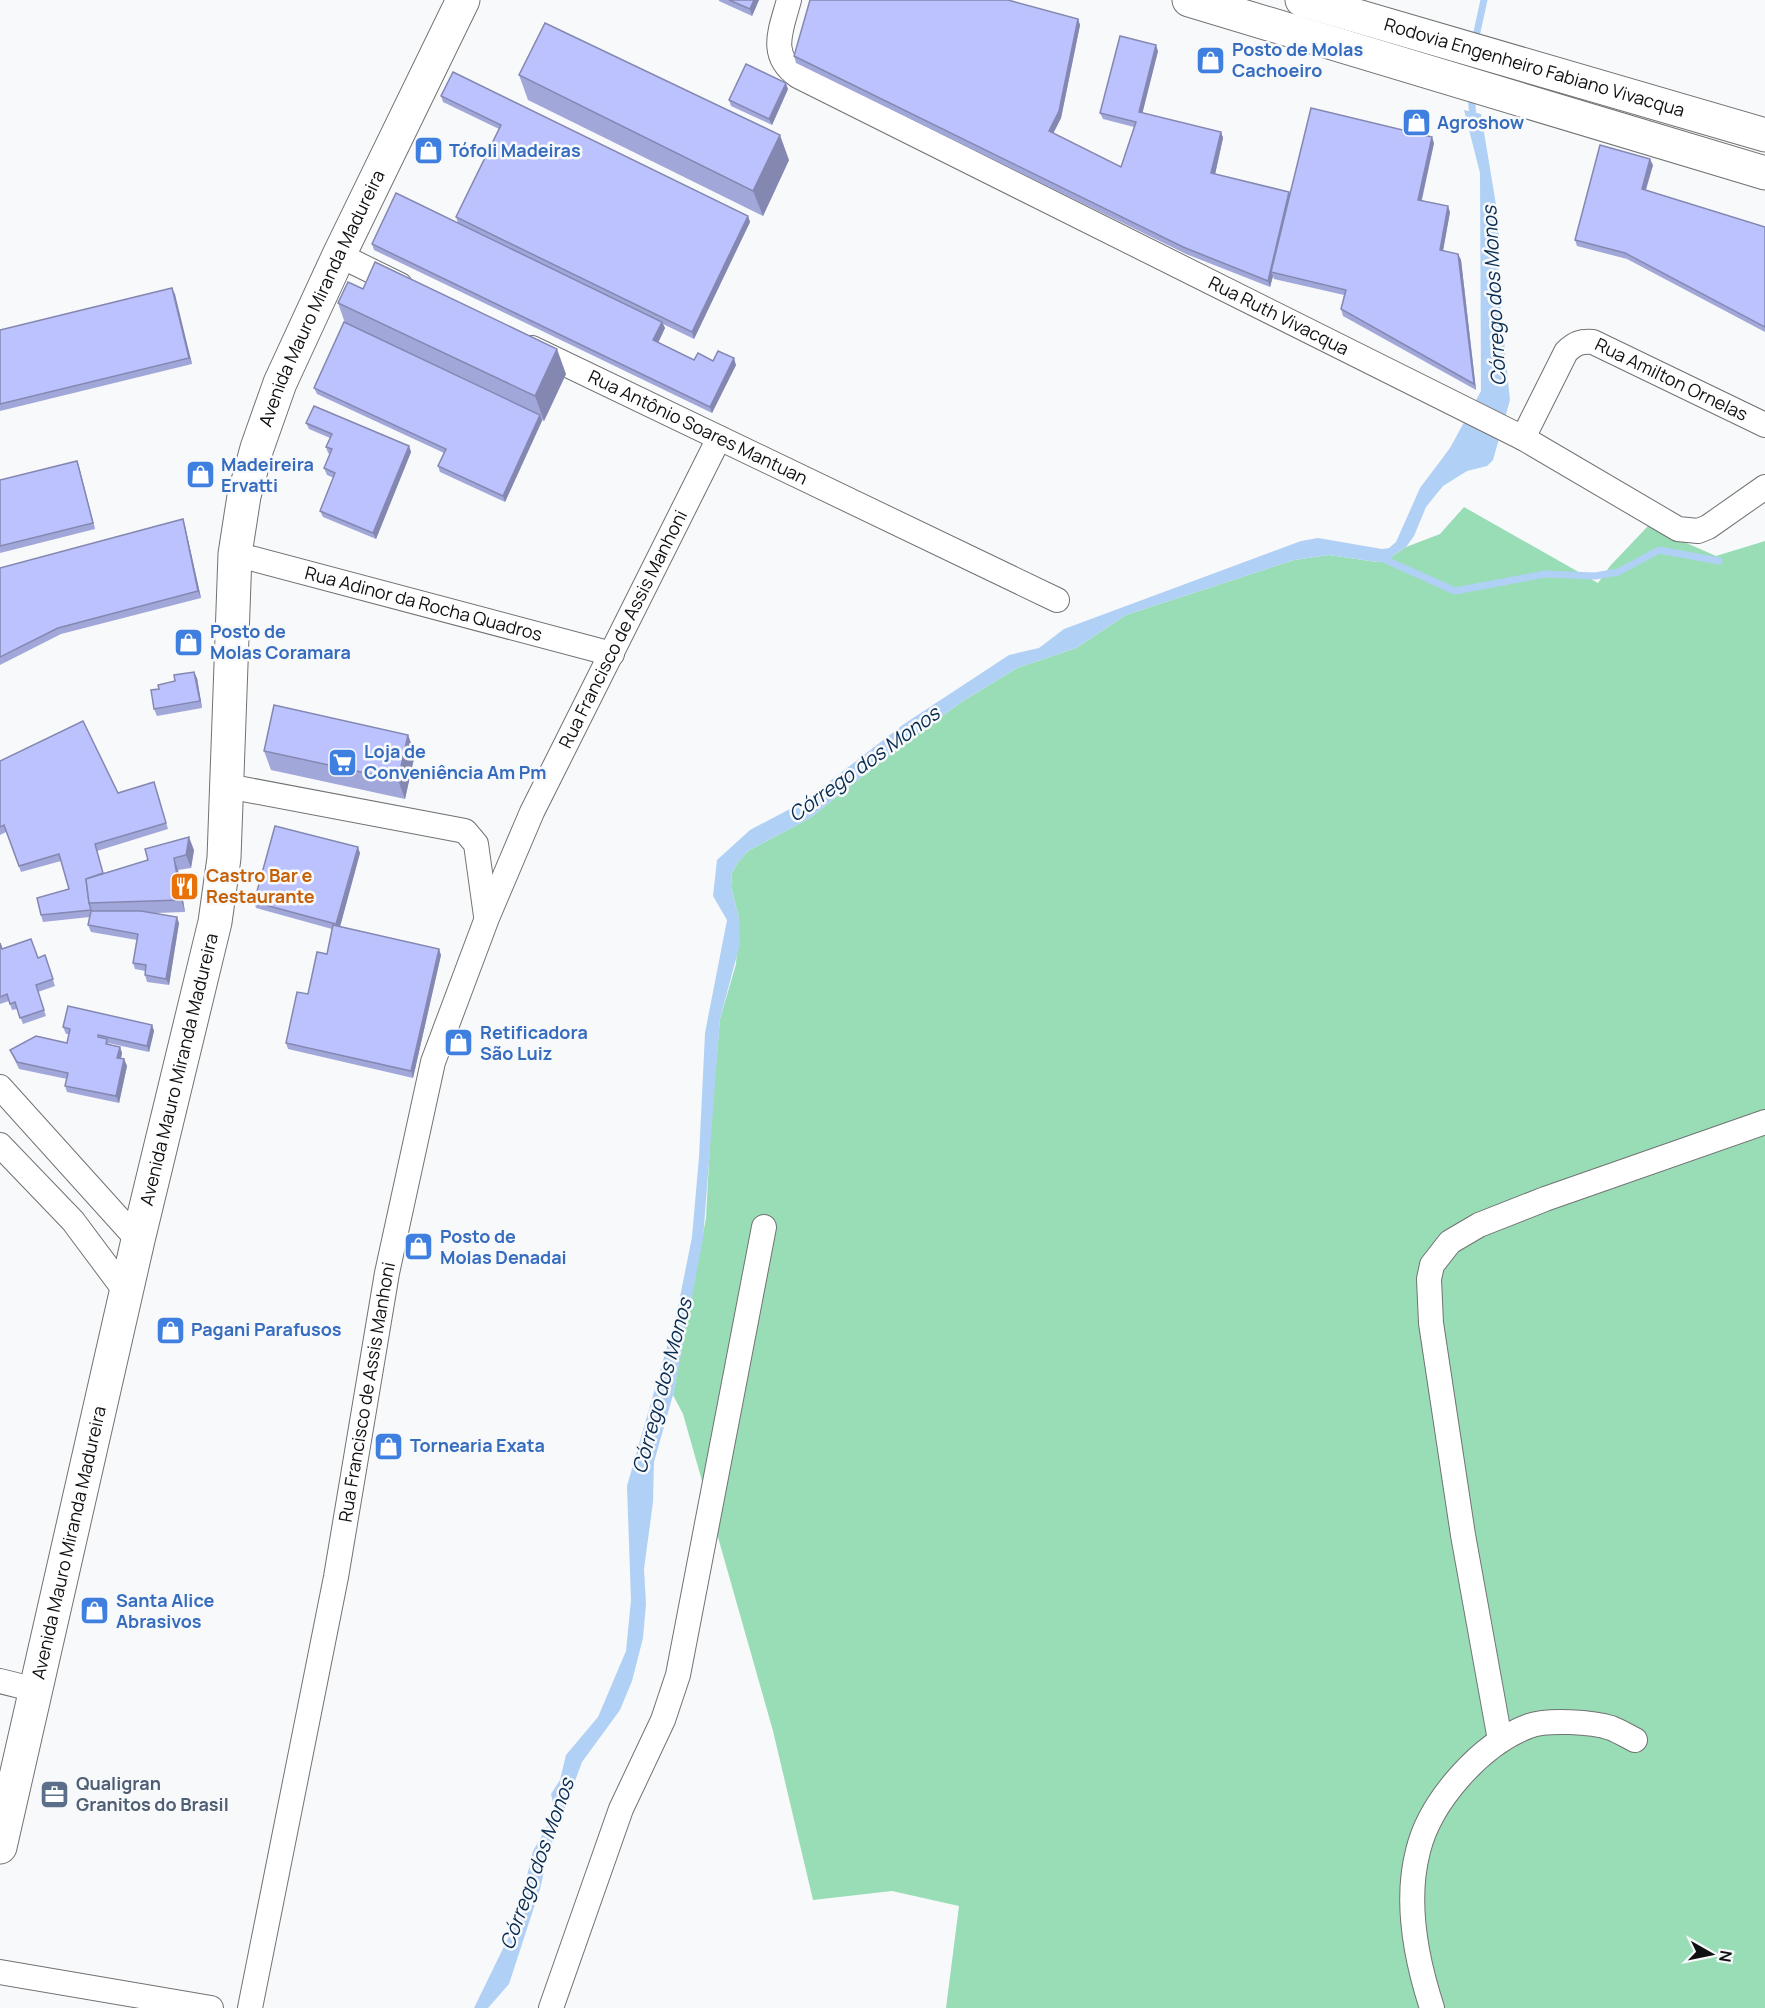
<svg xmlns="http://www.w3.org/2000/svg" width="1765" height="2008" viewBox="0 0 1765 2008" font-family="Manrope,sans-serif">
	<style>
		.green { fill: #99ddb7 }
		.water { fill: #b1d0f5 }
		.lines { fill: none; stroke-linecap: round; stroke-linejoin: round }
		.stream { stroke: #b1d0f5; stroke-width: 7 }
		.street-casing { stroke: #717273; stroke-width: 26 }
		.secondary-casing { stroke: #717273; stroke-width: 35 }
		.highway-casing { stroke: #717273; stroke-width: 35 }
		.street { stroke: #fff; stroke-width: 24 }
		.secondary { stroke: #fff; stroke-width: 33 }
		.highway { stroke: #fff; stroke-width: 33 }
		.wall { fill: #a2a7da }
		.shaded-wall { fill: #8488b1 }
		.building { fill: #bcc2fd; stroke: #8488b1; stroke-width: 1.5 }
		.labels { text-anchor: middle; stroke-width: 5; stroke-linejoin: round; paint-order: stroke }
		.shop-label { font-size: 18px; font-weight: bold; fill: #366cbe; stroke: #f8f9fb; text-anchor: start }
		.street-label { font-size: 18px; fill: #101011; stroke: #f8f9fb }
		.food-label { font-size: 18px; font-weight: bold; fill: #c56008; stroke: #f8f9fb; text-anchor: start }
		.service-label { font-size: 18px; font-weight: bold; fill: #4e5e75; stroke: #f8f9fb; text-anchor: start }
		.water-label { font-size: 20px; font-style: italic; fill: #082c52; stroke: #f8f9fb }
	</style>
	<rect width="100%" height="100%" fill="#f8f9fb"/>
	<!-- green -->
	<path class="green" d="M1464,507L1598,583L1610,566L1648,526L1716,556L1765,541V2008H946L959,1906L892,1891L813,1900L773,1731L683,1414L673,1395L706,1218L711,1122L720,1019L736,964L739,918L731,887L732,873L738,862L748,851L810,818L899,747L963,701L1017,668L1076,648L1126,615L1294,560L1329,555L1377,562L1390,558L1406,547L1440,534Z"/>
	<!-- water -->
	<path class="water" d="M1464,110L1481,114L1499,223L1498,282L1510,400L1493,460L1487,466L1467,471L1443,486L1426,507L1414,536L1406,547L1390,558L1377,562L1329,555L1294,560L1126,615L1076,648L1017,668L963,701L899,747L810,818L748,851L738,862L732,873L731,887L739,918L740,944L720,1019L703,1239L673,1395L654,1462L653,1502L644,1569L646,1604L643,1638L632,1681L620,1710L582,1762L548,1854L540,1889L509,1984L488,2008H474L516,1922L533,1851L552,1818L554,1808L551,1794L560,1780L566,1755L598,1717L626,1651L631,1600L627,1486L677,1312L692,1237L699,1157L705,1033L727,920L713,896L717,860L750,830L803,802L904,724L1009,655L1039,648L1064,629L1301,541L1318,538L1382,549L1389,548L1396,542L1420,488L1450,448L1481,391L1480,173Z"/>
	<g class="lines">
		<!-- stream -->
		<g class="stream">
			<path d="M1475,41L1484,0"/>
			<path d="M1471,94L1473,118"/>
			<path d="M1377,556L1455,591L1545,574L1595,576L1618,572L1659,550L1719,561"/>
		</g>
		<defs>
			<g id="street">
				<path id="s1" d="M789,0C781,30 768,55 798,76L1523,438L1678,529L1698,531L1708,527L1765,487"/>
				<path d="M339,255L400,285"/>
				<path id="s2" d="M532,348L1057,600"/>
				<path id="s3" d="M1523,438L1566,352C1575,343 1581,341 1593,342L1765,425"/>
				<path id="s4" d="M235,554L612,654"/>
				<path d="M227,786L465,831L476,844L486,916"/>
				<path d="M0,1087L138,1240"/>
				<path d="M0,1145L73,1221L126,1292"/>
				<path d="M0,1681L36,1690"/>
				<path d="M1500,1740L1463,1535L1431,1323L1429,1279L1432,1265L1450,1242L1479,1225L1545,1199L1765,1122"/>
				<path d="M0,1972L211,2008"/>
				<path id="s5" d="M250,2008L336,1577L387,1273L433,1062L487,918L532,812L719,438"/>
				<path d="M551,2008L621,1809L663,1720L678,1675L764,1227"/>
				<path d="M1432,2008C1416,1959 1405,1901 1418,1851C1430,1801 1481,1744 1529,1726C1547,1719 1593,1722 1611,1728C1619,1731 1627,1736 1635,1740"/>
			</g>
			<g id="secondary">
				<path id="s6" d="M0,1847L138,1240L215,922L224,858L235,554L244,496L257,448L280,383L339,255L463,0"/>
			</g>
			<g id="highway">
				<path d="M1189,0L1765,173"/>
				<path id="s7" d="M1302,0L1765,135"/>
			</g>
		</defs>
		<!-- street casing -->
		<use href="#street" class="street-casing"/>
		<!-- secondary casing -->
		<use href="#secondary" class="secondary-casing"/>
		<!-- highway casing -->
		<use href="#highway" class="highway-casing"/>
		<!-- street -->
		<use href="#street" class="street"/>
		<!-- secondary -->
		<use href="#secondary" class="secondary"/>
		<!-- highway -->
		<use href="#highway" class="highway"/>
	</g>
	<!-- wall -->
	<g class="wall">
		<path d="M719,0H759L752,16L719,1Z"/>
		<path d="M1078,19L1080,25L1061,118L1053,133L1121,167L1134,127L1103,119L1100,113L1158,51L1142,113L1221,132L1223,138L1215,174L1290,195L1434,143L1422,200L1450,212L1443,251L1458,254L1461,260L1476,390L1343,316L1341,309L1344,295L1274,279L1273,276L1270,287L1186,254L796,63L794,56Z"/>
		<path d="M519,75L789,160L763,216L528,100Z"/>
		<path d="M788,89L772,125L731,106L729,100Z"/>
		<path d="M441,96L748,216L750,222L694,339L663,324L665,328L658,343L694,360L713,361L736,365L712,413L374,250L372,244L458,223L456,217L499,129L443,102Z"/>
		<path d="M1653,165L1646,190L1765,227V332L1627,259L1577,246L1575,240Z"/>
		<path d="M172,288L192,364L0,411V330Z"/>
		<path d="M363,289L566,374L544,421L542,420L505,502L440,472L438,466L444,453L317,394L314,388L345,323L338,303Z"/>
		<path d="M306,423L409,446L411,452L376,539L323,517L320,511L334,478L327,475L324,468L330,454L328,453L326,447L330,438L309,429Z"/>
		<path d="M79,467L95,529L0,553V480Z"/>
		<path d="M185,526L201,598L61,634L0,665V568Z"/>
		<path d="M197,678L202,708L157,716L154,709L159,689Z"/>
		<path d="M408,735L415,754L405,799L271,770L264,751Z"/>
		<path d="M0,761L118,793L154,782L168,829L97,851L103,873L194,850L191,868L178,870L185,912L157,913L179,923L169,985L147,982L145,975V971L135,969L133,963L137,940L91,932L88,925L90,917L43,922L41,915L69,889L61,861L21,872L6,832L0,835Z"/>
		<path d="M360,853L340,927L441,955L413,1078L288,1049L286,1043L327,954L332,929L256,908L254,902Z"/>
		<path d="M0,943L2,949L38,958L45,955L55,986L38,992L46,1016L23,1024L17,1009L12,1010L9,1001L0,1004Z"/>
		<path d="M152,1025L154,1031L149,1052L108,1043L109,1044L120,1047L122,1053L121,1058L124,1059L127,1066L119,1103L67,1092L65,1086L67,1079L19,1069L10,1050L67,1043L69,1034H66L63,1027Z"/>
	</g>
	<!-- shaded-wall -->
	<g class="shaded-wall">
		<path d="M754,0H759L752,16L750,9Z"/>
		<path d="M1078,19L1080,25L1061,118L1051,138L1049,131Z"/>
		<path d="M1156,45L1158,51L1141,119L1139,112Z"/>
		<path d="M786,83L788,89L772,125L769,119Z"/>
		<path d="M1221,132L1223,138L1214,179L1211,173Z"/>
		<path d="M780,135L789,160L763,216L753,191Z"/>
		<path d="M1432,137L1434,143L1420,206L1418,200Z"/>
		<path d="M1650,159L1653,165L1644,195L1642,189Z"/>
		<path d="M1289,192L1291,198L1271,272L1273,276L1270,287L1268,281Z"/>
		<path d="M1448,206L1450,212L1442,256L1440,250Z"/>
		<path d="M748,216L750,222L694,339L692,332Z"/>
		<path d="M1458,254L1461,260L1476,390L1474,384Z"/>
		<path d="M172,288L175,294L192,364L189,358Z"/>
		<path d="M662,322L665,328L656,347L653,340Z"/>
		<path d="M557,349L566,374L544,421L535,396Z"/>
		<path d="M734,358L736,365L712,413L710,407Z"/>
		<path d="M540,415L542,421L505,502L503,496Z"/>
		<path d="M409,446L411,452L376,539L373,533Z"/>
		<path d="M77,461L79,467L95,529L93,523Z"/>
		<path d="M183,519L185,526L201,598L198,591Z"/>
		<path d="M194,672L197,678L202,708L200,701Z"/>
		<path d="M408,735L415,754L405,799L398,780Z"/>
		<path d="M189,837L194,850L191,868L186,855Z"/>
		<path d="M358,847L360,853L339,930L336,924Z"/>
		<path d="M174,858L178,870L185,912L181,900Z"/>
		<path d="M177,917L179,923L169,985L166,979Z"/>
		<path d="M439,949L441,955L413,1078L411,1071Z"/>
		<path d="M152,1025L154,1031L149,1052L147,1046Z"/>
		<path d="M120,1047L122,1053L120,1064L117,1058Z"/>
		<path d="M124,1059L127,1066L119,1103L116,1096Z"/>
	</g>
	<!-- building -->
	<g class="building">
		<path d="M729,0H754L750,9Z"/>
		<path d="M810,0H1008L1078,19L1059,111L1049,131L1121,167L1136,122L1100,113L1120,36L1156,45L1139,112L1221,132L1211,173L1289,192L1268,281L1183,247L794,56Z"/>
		<path d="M545,23L780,135L753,191L519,75Z"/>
		<path d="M746,64L786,83L769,119L729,100Z"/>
		<path d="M453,72L748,216L692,332L456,217L501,125L441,96Z"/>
		<path d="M1311,108L1432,137L1418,200L1448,206L1440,250L1458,254L1474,384L1341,309L1346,290L1271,272Z"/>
		<path d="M1600,145L1650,159L1642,189L1765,227V327L1625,253L1575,240Z"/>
		<path d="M396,193L662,322L653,340L694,360L698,353L713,361L718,351L734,358L710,407L372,244Z"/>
		<path d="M375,262L557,349L535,396L338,303L348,282L363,289Z"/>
		<path d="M172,288L189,358L0,404V330Z"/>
		<path d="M344,322L540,415L503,496L438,466L446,449L314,388Z"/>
		<path d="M314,406L409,446L373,533L320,511L335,473L324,468L332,449L326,447L332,434L306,423Z"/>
		<path d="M77,461L93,523L0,546V480Z"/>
		<path d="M183,519L198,591L58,628L0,657V568Z"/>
		<path d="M194,672L200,701L154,709L151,690L159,689L158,685L175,681L174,675Z"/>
		<path d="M274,705L408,735L398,780L264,751Z"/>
		<path d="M83,721L118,793L154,782L166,823L95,844L103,873L86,879L89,903L91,910L41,915L37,898L69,889L59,854L19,866L4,825L0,827V761Z"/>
		<path d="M275,826L358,847L336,924L254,902Z"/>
		<path d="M189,837L186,855L174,858L181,900L89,903L86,879L148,860L145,849Z"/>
		<path d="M91,911H141L177,917L166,979L145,975L146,965L133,963L138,934L88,925Z"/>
		<path d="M333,925L439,949L411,1071L286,1043L297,992L308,994L317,952L327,954Z"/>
		<path d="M31,939L38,958L45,955L53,979L36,985L44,1010L20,1018L15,1002L10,1004L7,994L0,997V943L2,949Z"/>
		<path d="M68,1006L152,1025L147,1046L98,1035V1037L107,1039L106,1044L120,1047L117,1058L124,1059L116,1096L65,1086L68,1073L17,1062L10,1050L36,1036L67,1043L70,1029L63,1027Z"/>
	</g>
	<!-- icons -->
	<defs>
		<symbol id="shop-square" viewBox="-11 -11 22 22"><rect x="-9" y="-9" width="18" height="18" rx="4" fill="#3f7fe0" stroke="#f8f9fb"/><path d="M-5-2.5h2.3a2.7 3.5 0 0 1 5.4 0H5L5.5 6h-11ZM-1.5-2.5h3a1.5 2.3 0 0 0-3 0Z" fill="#fff"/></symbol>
		<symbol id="supermarket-square" viewBox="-11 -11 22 22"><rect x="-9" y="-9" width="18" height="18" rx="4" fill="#3f7fe0" stroke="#f8f9fb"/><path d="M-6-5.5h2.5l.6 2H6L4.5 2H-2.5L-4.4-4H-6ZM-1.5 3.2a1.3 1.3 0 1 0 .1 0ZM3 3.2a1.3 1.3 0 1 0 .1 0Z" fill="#fff"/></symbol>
		<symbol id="restaurant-square" viewBox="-11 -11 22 22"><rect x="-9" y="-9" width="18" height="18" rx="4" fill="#e8710a" stroke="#f8f9fb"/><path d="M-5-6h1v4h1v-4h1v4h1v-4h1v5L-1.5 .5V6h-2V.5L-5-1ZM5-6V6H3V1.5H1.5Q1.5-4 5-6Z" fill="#fff"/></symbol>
		<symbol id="office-square" viewBox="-11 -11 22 22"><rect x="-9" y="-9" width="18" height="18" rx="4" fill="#5c6f8a" stroke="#f8f9fb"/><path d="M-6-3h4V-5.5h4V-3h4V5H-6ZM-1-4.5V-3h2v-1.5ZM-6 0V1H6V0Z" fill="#fff"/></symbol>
	</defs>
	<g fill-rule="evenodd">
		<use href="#shop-square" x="1194" y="44" width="33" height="33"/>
		<use href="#shop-square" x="1400" y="106" width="33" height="33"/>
		<use href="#shop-square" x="412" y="134" width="33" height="33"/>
		<use href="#shop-square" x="184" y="458" width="33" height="33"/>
		<use href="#shop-square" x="172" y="626" width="33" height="33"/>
		<use href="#supermarket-square" x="326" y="746" width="33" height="33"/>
		<use href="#restaurant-square" x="168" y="870" width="33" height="33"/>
		<use href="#shop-square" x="442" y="1026" width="33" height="33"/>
		<use href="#shop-square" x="402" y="1230" width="33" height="33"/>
		<use href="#shop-square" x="154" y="1314" width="33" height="33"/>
		<use href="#shop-square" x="372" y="1430" width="33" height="33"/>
		<use href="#shop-square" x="78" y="1594" width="33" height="33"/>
		<use href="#office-square" x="38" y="1778" width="33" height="33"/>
	</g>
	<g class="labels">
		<!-- shop labels -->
		<g class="shop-label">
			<text x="1232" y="56">Posto de Molas<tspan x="1232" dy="21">Cachoeiro</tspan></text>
			<text x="1437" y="129">Agroshow</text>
			<text x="449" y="157">Tófoli Madeiras</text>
			<text x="221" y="471">Madeireira<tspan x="221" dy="21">Ervatti</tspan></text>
			<text x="210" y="638">Posto de<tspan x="210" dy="21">Molas Coramara</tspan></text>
			<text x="364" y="758">Loja de<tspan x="364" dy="21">Conveniência Am Pm</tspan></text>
			<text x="480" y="1039">Retificadora<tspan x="480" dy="21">São Luiz</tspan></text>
			<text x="440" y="1243">Posto de<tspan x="440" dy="21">Molas Denadai</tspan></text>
			<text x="191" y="1336">Pagani Parafusos</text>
			<text x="410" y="1452">Tornearia Exata</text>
			<text x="116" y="1607">Santa Alice<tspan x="116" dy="21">Abrasivos</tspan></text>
		</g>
		<!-- street labels -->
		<g class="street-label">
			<text dy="6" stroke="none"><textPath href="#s7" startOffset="242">Rodovia Engenheiro Fabiano Vivacqua</textPath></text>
			<text dy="6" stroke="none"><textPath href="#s6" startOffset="1590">Avenida Mauro Miranda Madureira</textPath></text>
			<text dy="6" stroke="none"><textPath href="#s1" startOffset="621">Rua Ruth Vivacqua</textPath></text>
			<text dy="6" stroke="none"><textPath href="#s3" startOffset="213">Rua Amilton Ornelas</textPath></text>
			<text dy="6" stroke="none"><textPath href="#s2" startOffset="184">Rua Antônio Soares Mantuan</textPath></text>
			<text dy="6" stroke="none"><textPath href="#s4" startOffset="195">Rua Adinor da Rocha Quadros</textPath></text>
			<text dy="6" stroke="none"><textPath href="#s5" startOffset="1437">Rua Francisco de Assis Manhoni</textPath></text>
			<text dy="6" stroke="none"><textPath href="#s6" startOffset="798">Avenida Mauro Miranda Madureira</textPath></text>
			<text dy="6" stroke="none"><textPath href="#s5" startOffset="627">Rua Francisco de Assis Manhoni</textPath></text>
			<text dy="6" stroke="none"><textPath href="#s6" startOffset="312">Avenida Mauro Miranda Madureira</textPath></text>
		</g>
		<!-- food labels -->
		<g class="food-label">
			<text x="206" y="882">Castro Bar e<tspan x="206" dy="21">Restaurante</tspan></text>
		</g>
		<!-- service labels -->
		<g class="service-label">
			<text x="76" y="1790">Qualigran<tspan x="76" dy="21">Granitos do Brasil</tspan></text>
		</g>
		<!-- water labels -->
		<g class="water-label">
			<text transform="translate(1494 296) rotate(-93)" y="7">Córrego dos Monos</text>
			<text transform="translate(864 764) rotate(-36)" y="7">Córrego dos Monos</text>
			<text transform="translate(662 1386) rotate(-75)" y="7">Córrego dos Monos</text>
			<text transform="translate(537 1864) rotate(-70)" y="7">Córrego dos Monos</text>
		</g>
	</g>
	<!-- north arrow -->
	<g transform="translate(1711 1954) rotate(99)" stroke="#f8f9fb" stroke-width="4.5" paint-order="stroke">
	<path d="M0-4.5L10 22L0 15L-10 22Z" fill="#101011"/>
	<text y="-9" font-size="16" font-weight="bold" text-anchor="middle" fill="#101011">N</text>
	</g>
</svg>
